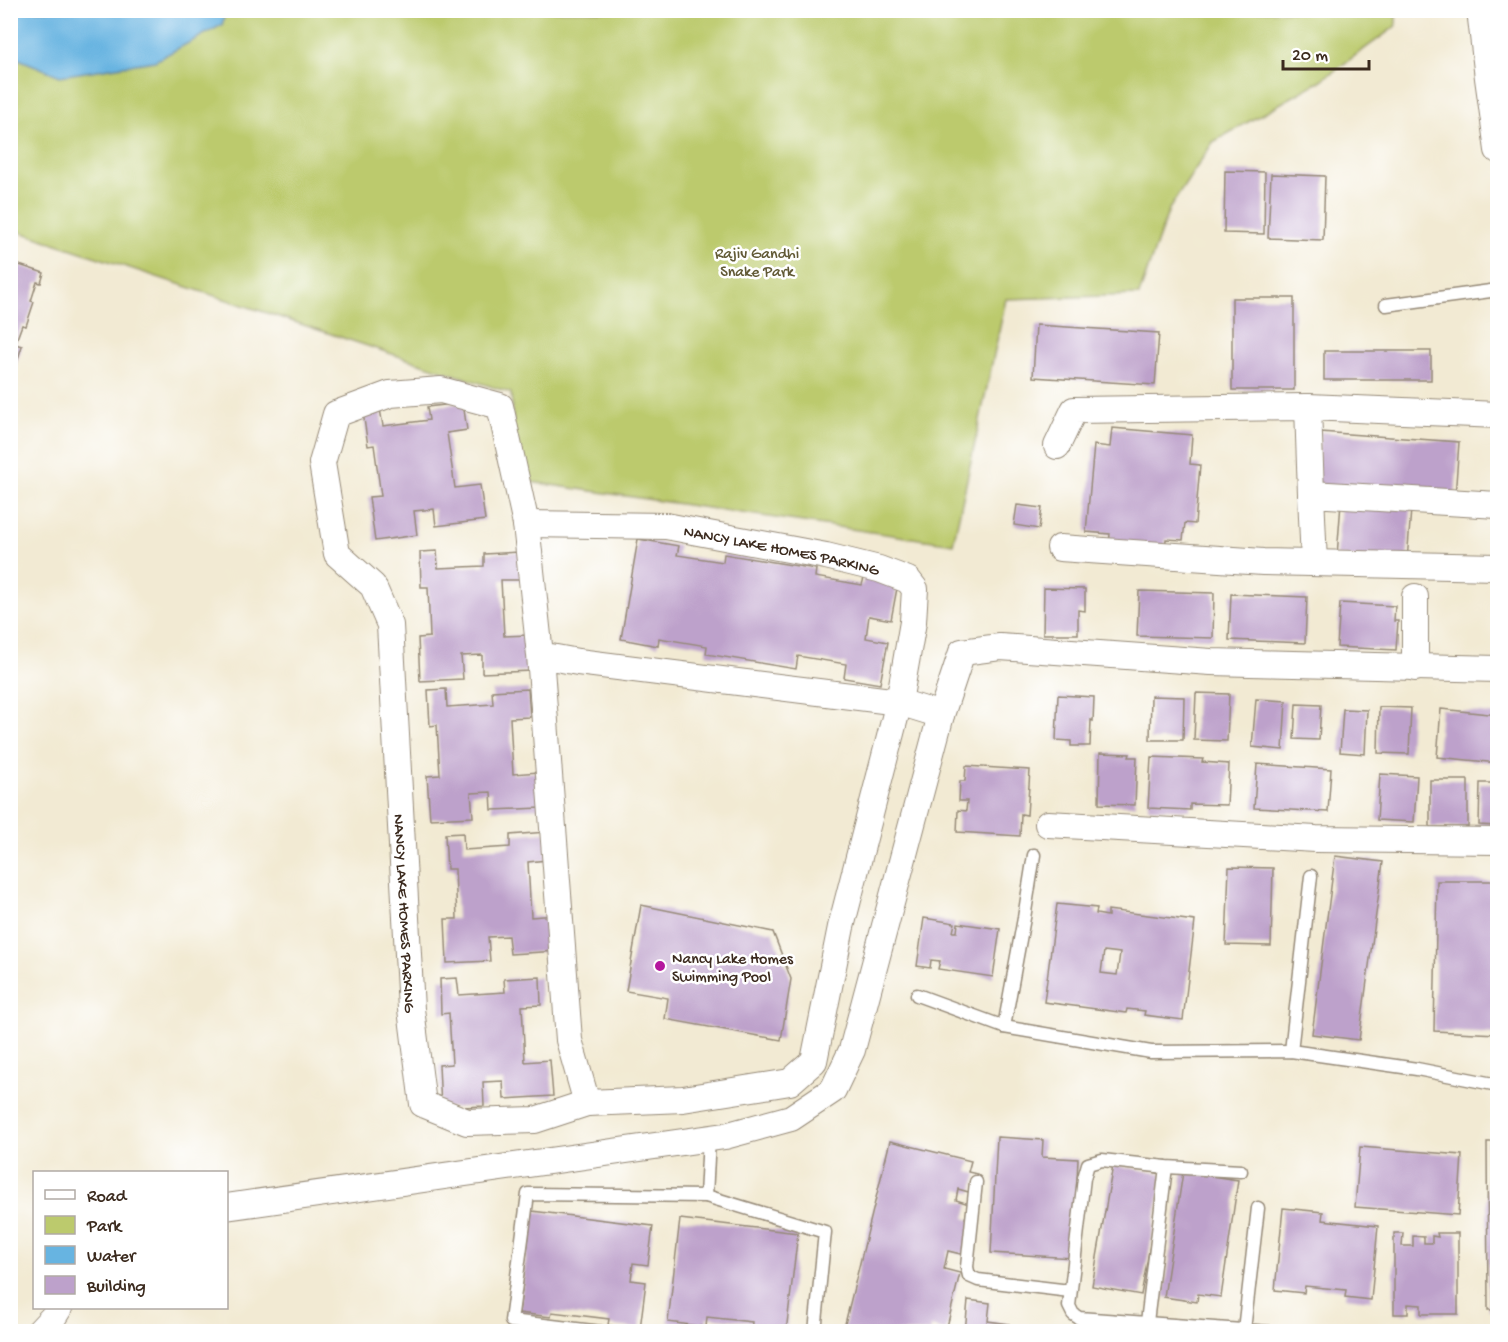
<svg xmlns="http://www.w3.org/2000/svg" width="1508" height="1342" viewBox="0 0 1508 1342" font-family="'Gochi Hand',sans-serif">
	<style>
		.green { fill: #bcca6d; stroke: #7c7a46; stroke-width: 1.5 }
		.water { fill: #67b4e1; stroke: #516f80; stroke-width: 1.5 }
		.building { fill: #bda1cb; fill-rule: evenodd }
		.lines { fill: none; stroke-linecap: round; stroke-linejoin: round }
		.service-casing { stroke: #968a78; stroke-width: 15 }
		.minor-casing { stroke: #968a78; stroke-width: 28 }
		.service { stroke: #fff; stroke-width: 12 }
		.minor { stroke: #fff; stroke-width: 26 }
		.poi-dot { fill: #b5179e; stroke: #fff; stroke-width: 2 }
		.labels { text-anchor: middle; stroke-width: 5; stroke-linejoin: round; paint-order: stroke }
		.park-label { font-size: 16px; fill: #625a36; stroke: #fff }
		.street-label { font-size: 16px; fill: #3b2a1e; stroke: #fff }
		.poi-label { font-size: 16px; fill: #3b2a1e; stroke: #fff; text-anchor: start }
	</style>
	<rect width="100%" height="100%" fill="#fff"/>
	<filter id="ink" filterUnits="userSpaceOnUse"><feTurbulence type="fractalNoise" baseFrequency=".0167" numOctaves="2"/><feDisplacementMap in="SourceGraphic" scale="12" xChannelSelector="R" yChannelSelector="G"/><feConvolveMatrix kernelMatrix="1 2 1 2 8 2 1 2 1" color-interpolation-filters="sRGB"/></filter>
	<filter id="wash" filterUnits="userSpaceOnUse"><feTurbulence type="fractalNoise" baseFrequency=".008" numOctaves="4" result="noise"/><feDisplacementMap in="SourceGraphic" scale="24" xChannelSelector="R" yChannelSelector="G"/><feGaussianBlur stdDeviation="1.35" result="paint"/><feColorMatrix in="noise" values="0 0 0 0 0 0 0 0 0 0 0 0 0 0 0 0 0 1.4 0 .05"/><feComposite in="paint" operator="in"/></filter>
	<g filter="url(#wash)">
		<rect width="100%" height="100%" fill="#f2ead3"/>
		<!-- green -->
		<path class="green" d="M11,11H1396V26L1320,81L1213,142L1169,209L1139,295L1006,299L953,544L517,480L511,393L11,229Z"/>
		<!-- water -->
		<path class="water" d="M10,11L11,10L226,11L222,25L155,61L60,76L11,56Z"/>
		<g id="blocks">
			<!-- building -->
			<g class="building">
				<path d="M1225,171L1265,172L1264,234L1224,233Z"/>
				<path d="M1271,174L1325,176L1323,240L1268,238Z"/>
				<path d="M10,262L44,273L41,283L37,282L31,301L34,302L26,326L22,325L15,344L22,346L14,371L10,370Z"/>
				<rect x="1232" y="298" width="62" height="92"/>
				<path d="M1036,325L1159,333L1155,385L1033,377Z"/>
				<rect x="1324" y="351" width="107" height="29"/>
				<path d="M463,403L467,430L447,433L455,488L480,485L485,520L436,526L434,509L414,511L417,535L375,541L369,497L381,496L374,445L368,446L363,412L380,409L383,426L429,420L427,407Z"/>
				<path d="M1112,428L1192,435L1190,464L1200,465L1195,524L1185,523L1183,540L1166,539L1165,551L1109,546L1110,534L1086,532L1094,445L1110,447Z"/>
				<path d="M1320,432L1459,442L1455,497L1316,487Z"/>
				<path d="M1341,503L1411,509L1407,561L1337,556Z"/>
				<path d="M1017,505L1042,508L1039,529L1014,525Z"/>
				<path d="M638,539L679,546L677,555L723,562L724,554L816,569L815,577L862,585L864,578L898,583L891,620L869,616L866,638L888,642L880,684L844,678L846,664L798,656L796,669L706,654L707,646L659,638L658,646L621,639Z"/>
				<path d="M437,551L438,568L484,566V554L520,552L521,580H501L504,636L529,635L531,671L482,673V655L461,656L463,679L420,681L418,638L430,637L428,587H421L420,552Z"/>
				<path d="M1044,588L1085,589V611L1078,610V634H1043Z"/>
				<path d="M1139,591L1214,593L1213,638L1137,636Z"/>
				<path d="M1231,594L1307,597L1305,643L1229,640Z"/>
				<path d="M1340,603L1395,606L1394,621H1398L1396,650L1337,647Z"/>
				<path d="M446,689L447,707L493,704L492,691L528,689L530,717L510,718L513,774L539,772L541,808L492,810L491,792L471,793L473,817L430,819L427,776L440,775L437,725L430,726L428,690Z"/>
				<path d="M1196,693L1229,694L1227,741L1194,740Z"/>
				<path d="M1058,695L1094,697L1093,721L1091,720L1090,746H1071V741L1056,740Z"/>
				<path d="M1151,696L1184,697L1183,740H1150Z"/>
				<path d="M1256,699L1286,701L1283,750L1252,747Z"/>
				<path d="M1296,704L1321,705L1319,740L1294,739Z"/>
				<path d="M1379,707L1411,708L1409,754L1378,753Z"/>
				<path d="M1343,709L1367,710L1365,754L1340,752Z"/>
				<path d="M1441,709L1498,715V763L1437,757Z"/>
				<path d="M1100,753L1130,754L1129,757H1137L1135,805L1099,804Z"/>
				<path d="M1151,757L1203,759L1202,762L1229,764L1227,805L1190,804V810L1148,808Z"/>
				<path d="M1257,764L1331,769L1328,812L1254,808Z"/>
				<path d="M966,766L1030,770L1027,815L1021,814L1020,836L957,832L958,810L966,811L967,801H959L960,781H965Z"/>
				<path d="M1380,774L1417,776L1414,822L1377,820Z"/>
				<rect x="1430" y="780" width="38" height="47"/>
				<path d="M1480,783H1498V826L1479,825Z"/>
				<path d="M546,832L547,860L528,862L531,917L556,915L558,951L510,954L508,936L488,937L490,961L447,963L445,919H457L455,869H447L445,834L463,833L464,850L510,847V835Z"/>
				<path d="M1335,856L1383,862L1359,1040L1312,1034Z"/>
				<path d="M1229,867L1273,868L1271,946L1226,945Z"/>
				<path d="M1437,881H1498V1034L1434,1031Z"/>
				<path d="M1057,904L1097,908L1096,914L1108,916V910L1195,921L1183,1020L1144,1015L1145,1011L1127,1009L1126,1013L1044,1002ZM1104,951L1120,953L1117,975L1101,973Z"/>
				<path d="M641,905L773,932L791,979L781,1040L665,1019L668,998L626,991Z"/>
				<path d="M924,918L955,923L953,932H957L958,923L1000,929L993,977L938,969L940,961L931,960L930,968L917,966Z"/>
				<path d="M540,977L541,1005L522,1006L525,1062L550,1060L553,1096L504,1099L503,1081L483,1082L484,1106L441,1108L439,1065L452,1064L449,1013L441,1014L440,979L457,978L459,995L505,992L504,979Z"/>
				<path d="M997,1137L1043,1140L1042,1157L1078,1159L1073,1258L991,1253Z"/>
				<path d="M890,1141L971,1161L968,1172L977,1174L972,1193L958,1189L956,1200L969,1204L965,1218L973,1221L965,1255L948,1251L944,1269L960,1273L946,1331L931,1327L930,1332H843Z"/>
				<path d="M1487,1142H1498V1310H1488Z"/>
				<path d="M1360,1147L1462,1155L1458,1215L1355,1207Z"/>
				<path d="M1113,1165L1163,1174L1141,1295L1092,1286Z"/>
				<path d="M1183,1172L1238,1180L1221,1297L1198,1294L1197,1302L1164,1297Z"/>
				<path d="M1283,1208L1323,1212L1322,1220L1378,1226L1371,1300L1345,1297L1346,1290L1305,1286L1304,1293L1275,1290Z"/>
				<path d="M532,1211L653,1226L648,1265L633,1263L631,1280L646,1282L640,1329L608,1325L609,1319L552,1312L551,1317L519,1313Z"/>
				<path d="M680,1219L798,1233L786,1332H751L752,1322L707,1317L706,1327L668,1322Z"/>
				<path d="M1394,1233H1403L1402,1246H1413V1236L1424,1237V1243H1432V1236L1438,1237L1437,1233H1458V1314H1421V1305L1408,1304V1314H1394Z"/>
				<path d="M968,1300L990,1303L988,1321L1009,1324L1008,1332H965Z"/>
			</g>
		</g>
	</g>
	<g filter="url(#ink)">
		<use href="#blocks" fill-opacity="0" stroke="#968a78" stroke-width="1.5"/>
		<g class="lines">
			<defs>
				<g id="service">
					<path d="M1386,305L1498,290"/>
					<path d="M917,995L1004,1027L1151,1052L1291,1051L1417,1069L1498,1085"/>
					<path d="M1004,1027L1024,918L1034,855"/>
					<path d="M1291,1051L1311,876"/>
					<path d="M1241,1171L1166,1167L1102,1160L1088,1164L1084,1178L1069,1306L1073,1314L1079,1318L1269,1332"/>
					<path d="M976,1182L967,1267L969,1276L978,1280L1070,1291"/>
					<path d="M706,1196L709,1138"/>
					<path d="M1147,1322L1166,1167"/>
					<path d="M1244,1330L1258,1208"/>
					<path d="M601,1332L511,1321L528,1194L706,1196L825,1232L815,1332"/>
				</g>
				<g id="minor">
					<path d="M1480,10L1488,78L1498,150"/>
					<path d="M1308,407L1311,494"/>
					<path d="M1057,446L1074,410L1308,407L1498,415"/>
					<path id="s1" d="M526,524L666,526L826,556L879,569L908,580L915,589L913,622L899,702L841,927L814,1061L790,1082L683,1099L587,1103"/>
					<path d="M1060,548L1263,562L1498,567"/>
					<path d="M1314,563L1311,494L1498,505"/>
					<path d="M1415,597V668"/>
					<path id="s2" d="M540,655L526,524L500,406L441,390L390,394L336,414L322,463L337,554L373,586L390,625L411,1009L423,1104L467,1122L535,1120L587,1103L569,1040L540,655L578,662L899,702L941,715"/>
					<path d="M1048,824L1316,839L1498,841"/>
					<path d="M226,1207L725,1136L791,1118L833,1090L852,1050L941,715L962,652L1000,647L1211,662L1498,669"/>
					<path d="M39,1332L54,1316L59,1308"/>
				</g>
			</defs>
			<!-- service casing -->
			<use href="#service" class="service-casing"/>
			<!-- minor casing -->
			<use href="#minor" class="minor-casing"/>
			<!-- service -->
			<use href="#service" class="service"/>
			<!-- minor -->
			<use href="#minor" class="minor"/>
		</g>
	</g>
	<!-- markers -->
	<circle class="poi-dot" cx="660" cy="966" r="6"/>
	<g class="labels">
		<!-- park labels -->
		<g class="park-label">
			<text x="757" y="258">Rajiv Gandhi<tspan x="757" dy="18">Snake Park</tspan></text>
		</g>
		<!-- street labels -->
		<g class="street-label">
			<text dy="6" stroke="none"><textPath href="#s1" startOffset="258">NANCY LAKE HOMES PARKING</textPath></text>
			<text dy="6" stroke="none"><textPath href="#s2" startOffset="945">NANCY LAKE HOMES PARKING</textPath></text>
		</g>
		<!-- poi labels -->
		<g class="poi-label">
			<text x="672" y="963">Nancy Lake Homes<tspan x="672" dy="18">Swimming Pool</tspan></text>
		</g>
	</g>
	<!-- margin -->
	<rect width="1508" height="1342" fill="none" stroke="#fff" stroke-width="36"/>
	<!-- legend -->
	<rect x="33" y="1171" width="195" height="138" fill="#ffffff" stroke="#b1aaa5" stroke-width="1.5"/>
	<rect x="45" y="1190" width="30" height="9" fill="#ffffff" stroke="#b1aaa5" stroke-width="1.5"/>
	<text x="87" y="1201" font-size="18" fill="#3b2a1e">Road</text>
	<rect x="45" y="1216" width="30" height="18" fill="#bcca6d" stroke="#b1aaa5" stroke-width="1.5"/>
	<text x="87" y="1231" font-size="18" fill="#3b2a1e">Park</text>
	<rect x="45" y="1246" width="30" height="18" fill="#67b4e1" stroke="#b1aaa5" stroke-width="1.5"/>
	<text x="87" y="1261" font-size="18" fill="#3b2a1e">Water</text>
	<rect x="45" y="1276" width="30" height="18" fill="#bda1cb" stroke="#b1aaa5" stroke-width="1.5"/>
	<text x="87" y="1291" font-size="18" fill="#3b2a1e">Building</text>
	<!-- scale -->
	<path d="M1283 60v9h86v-9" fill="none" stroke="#3b2a1e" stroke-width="3"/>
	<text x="1292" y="60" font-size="18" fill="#3b2a1e" stroke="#ffffff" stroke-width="4.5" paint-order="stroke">20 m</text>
</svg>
